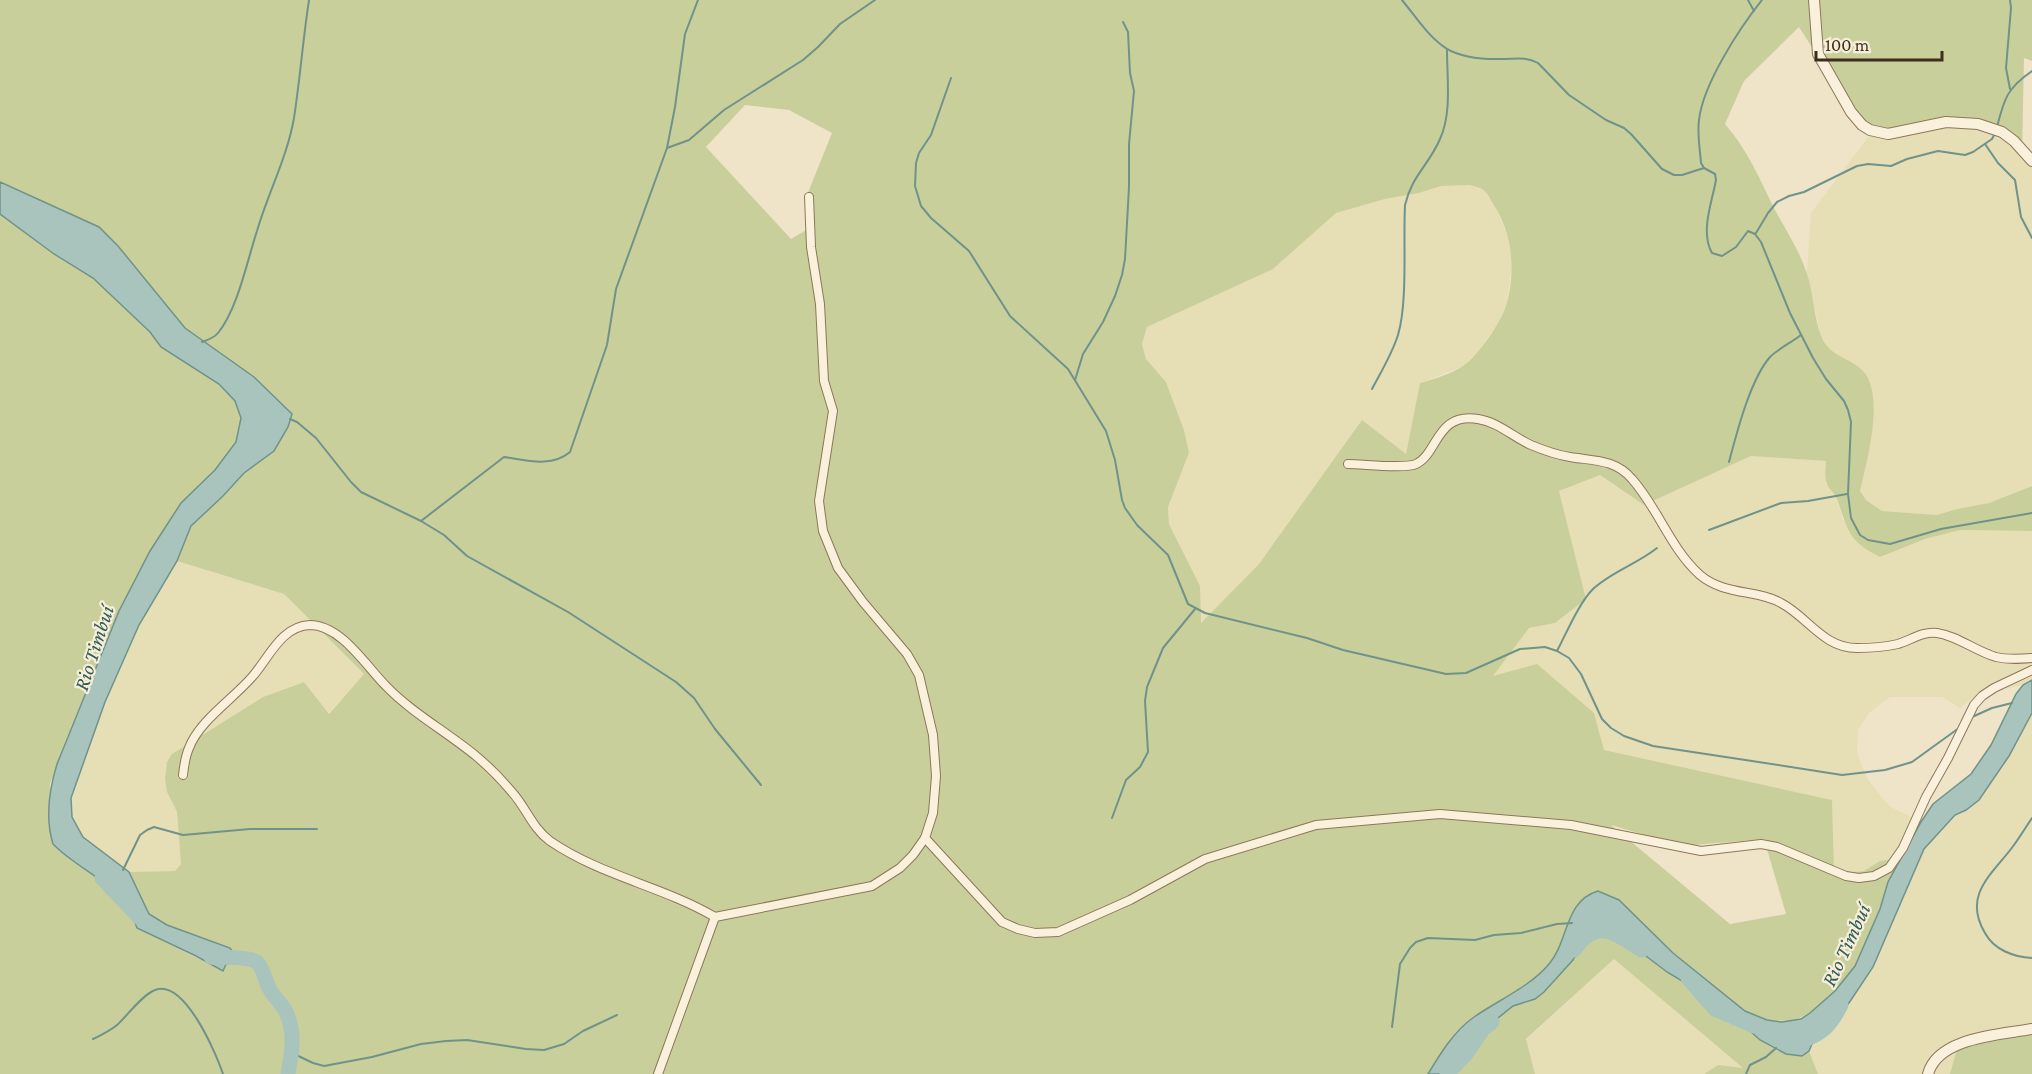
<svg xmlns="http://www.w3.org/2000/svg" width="2032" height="1074" viewBox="0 0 2032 1074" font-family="'Crimson Pro',serif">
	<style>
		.farmland { fill: #e6deb5 }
		.green { fill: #c9cf9b; fill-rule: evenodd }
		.water { fill: #a9c4bc; stroke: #6f938a; stroke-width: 1.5 }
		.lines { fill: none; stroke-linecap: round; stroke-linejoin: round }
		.stream { stroke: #6f938a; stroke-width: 2 }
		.river { stroke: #a9c4bc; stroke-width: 15 }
		.minor-casing { stroke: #8d765c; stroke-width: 10 }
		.tertiary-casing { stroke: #8d765c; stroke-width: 12 }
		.minor { stroke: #faf1dc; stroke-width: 8 }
		.tertiary { stroke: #faf1dc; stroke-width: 10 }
		.labels { text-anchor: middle; stroke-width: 4.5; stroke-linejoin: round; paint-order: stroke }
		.water-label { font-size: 21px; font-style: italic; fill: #2f5d5a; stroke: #f7eed8 }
	</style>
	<rect width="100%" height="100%" fill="#f0e4c8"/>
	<!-- farmland -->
	<g class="farmland">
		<path d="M1953,121L1994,130L2032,167V486L1989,503L1957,509L1937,515L1882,511L1866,500L1860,492L1873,415L1871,385L1838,354L1827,347L1821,337L1807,273L1811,213L1869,136Z"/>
		<path d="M1469,185L1484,190L1496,209L1507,234L1512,261L1510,280L1506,307L1496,326L1478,351L1464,366L1420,383L1406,455L1362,421L1259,564L1200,624L1180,546L1169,524L1168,507L1189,454L1184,430L1166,382L1146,359L1142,344L1147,327L1273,269L1336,213L1385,199L1419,193L1441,186Z"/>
		<path d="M1751,456L1827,461L1825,482L1836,497L1843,520L1880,557L1925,539L1960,530L2032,531V680L2023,685L1977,695L1960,708L1942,697H1890L1869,713L1858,730L1857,753L1867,778L1876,790L1889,806L1921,822L1901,858L1880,861L1865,871L1841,873L1834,870L1832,800L1604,750L1594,713L1492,676L1529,628L1555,623L1586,599L1559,491L1600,475L1644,505Z"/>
		<path d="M177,561L284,594L364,674L328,714L303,682L263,697L165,779L167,792L177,812L181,864L175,871L129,872L83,837L72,817L71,798L105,702L139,625Z"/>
		<path d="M2032,713V1033L1957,1049L1950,1074H1818L1809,1051L1815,1037L1823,1027L1833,1021L1849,1003L1873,967L1924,849L1941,828L1955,815L1966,810L2009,756Z"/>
		<path d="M1614,959L1744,1069L1718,1065L1704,1074H1535L1526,1040Z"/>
	</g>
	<!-- green -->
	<g class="green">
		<path d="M0,0H2032V61L2024,58L2022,157L1994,130L1953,121L1869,136L1799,27L1744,81L1725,124C1748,150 1760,180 1775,210C1786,230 1799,250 1806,271C1814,292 1813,317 1822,338C1831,360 1863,359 1870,383C1880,413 1867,461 1860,491L1866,500L1882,511L1937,515L1957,509L1989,503L2032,486V531L1960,530L1925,539L1880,557C1848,541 1848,530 1837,499C1835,493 1829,490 1827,484C1824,478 1826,468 1826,461L1751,456L1644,505L1600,475L1559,491L1586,599L1555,623L1529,628L1493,676L1537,664L1594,713L1604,750L1832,800L1834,870L1841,873L1864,871L1880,861L1901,858L1888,882L1880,909L1855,966L1835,991L1810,1013L1793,1021L1767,1020L1745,1011L1734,1004L1673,953L1619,900L1598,891C1564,901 1569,941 1549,965C1531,986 1497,1001 1474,1017C1454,1031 1440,1054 1428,1074H0V214L54,254L93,278L150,332L161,347L219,384L235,401L241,418L236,442L215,470L181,503L150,551L119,611L62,749L50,784L49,821L53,844L73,862L109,886L120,896L133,914L137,928L223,971L228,960L232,957L167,925L149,914L129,872L175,871L181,864L177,812L167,792L165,779L167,762L172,754L263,697L304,682L329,714L364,674L284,594L177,561L191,526L223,496L244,473L274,451L292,414L254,377L185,328L118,246L99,227L0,182ZM745,105L789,110L832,133L807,195L813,226L791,239L706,147ZM1469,185C1473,186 1478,187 1482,189C1487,192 1490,199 1493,204C1513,233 1516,273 1506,306C1501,322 1477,357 1463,366C1451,374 1434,379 1420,383L1406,454L1362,420L1259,564L1201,623L1200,586L1169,524L1168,507L1189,453L1184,430L1166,382L1146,359L1142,344L1147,327L1273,269L1336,213L1385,199L1419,193L1441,186ZM1611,825L1682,846L1764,839L1786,914L1730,924Z"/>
		<path d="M1599,928C1627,935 1644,957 1667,972C1685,984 1704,993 1722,1006C1743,1022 1781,1069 1809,1051L1818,1074H1704L1718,1065L1743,1068L1614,959L1526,1039L1535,1074H1447L1457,1058L1488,1026L1513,1006L1526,1003L1544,992L1573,960L1585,936L1591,931Z"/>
		<path d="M2032,1033V1074H1950L1957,1049Z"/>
	</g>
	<!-- water -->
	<g class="water">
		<path d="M0,182L99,227L118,246L185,328L254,377L292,414L288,427L274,451L244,473L223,496L191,526L177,561L139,625L105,702L71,798L72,817L83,837L129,872L149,914L167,925L230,948L236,957L228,960L223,971L196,956L137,928C125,884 82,874 53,844C45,818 49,790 57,764L119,611L150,551L181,503L215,470L236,442L241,418L235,401L219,384L161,347L150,332L93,278L54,254L0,214Z"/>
		<path d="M2032,680V713L2009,756L1979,800L1966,810L1955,815L1924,849L1873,967L1849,1003L1833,1021L1823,1027L1815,1037L1809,1051L1802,1056L1786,1054L1760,1040L1720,1004L1667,972L1622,938L1599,928L1591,931L1585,936L1573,960L1544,992L1535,999L1513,1006L1488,1026L1457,1058L1447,1074H1428C1440,1054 1454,1031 1474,1017C1497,1001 1531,986 1549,964C1569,941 1564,901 1598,891L1619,900L1673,953L1745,1011L1767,1020L1782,1022L1801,1019L1810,1013L1835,991L1855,966L1880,909L1888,882L1921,822L1933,804L1971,774L1991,745L2016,694L2023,685Z"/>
	</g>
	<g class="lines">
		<!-- stream -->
		<g class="stream">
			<path d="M1402,0C1436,42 1442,60 1501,59C1515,59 1526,56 1538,63L1569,95L1606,120L1624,128L1631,134L1662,169L1674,175H1682L1704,168"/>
			<path d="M1748,0L1754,11"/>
			<path d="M1762,0C1739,29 1703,84 1699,120C1697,134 1700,149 1701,163L1704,168L1715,174L1716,180C1712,202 1700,232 1712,253L1722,256L1736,247L1748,231L1755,234L1761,242L1790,313L1813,358L1826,379L1844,401L1848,410L1851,422L1848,494L1851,518L1860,535L1868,540L1890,544L1941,529L2032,513"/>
			<path d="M2010,0L2011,8L2006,68L2010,89"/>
			<path d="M951,78L931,135L919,153L916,163L915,186L921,206L931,218L969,251L1010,316L1068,369L1106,431L1115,460L1122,500L1125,508L1137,525L1168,555L1188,604L1205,613L1307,638L1343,650L1446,674L1466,673L1520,649L1545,647L1557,651L1569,658L1581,674L1602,719L1611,728L1624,736L1653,746L1752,761L1842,775L1885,770L1912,762L1959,728"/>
			<path d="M1997,127C2004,99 2007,88 2032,71"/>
			<path d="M1985,144L1998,163L2015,180L2021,217L2032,238"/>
			<path d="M667,148L689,140L724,110L803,60L818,47L840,24L875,0"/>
			<path d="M1756,233L1768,213L1777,202L1789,196L1804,192L1857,166L1868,164L1891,166L1907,159L1938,151L1965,155L1973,152L1992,139L1995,133"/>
			<path d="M202,342C208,340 214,338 218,333C238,308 247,261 257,231C268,193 287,158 294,118C300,79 303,39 309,0"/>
			<path d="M1075,380L1083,354L1103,322L1115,296L1122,275L1125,259L1129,187V144L1134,91L1130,73L1128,32L1123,22"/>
			<path d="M1372,389C1381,372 1392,354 1398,335C1408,301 1403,242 1405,205C1412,175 1429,165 1440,139C1452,113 1447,78 1447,50"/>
			<path d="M290,419L297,422L316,438L351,482L361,492L421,521L444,535L467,556L568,612L676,682L694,698L715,729L761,785"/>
			<path d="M1729,462C1737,432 1750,380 1770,357C1778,349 1792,342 1801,335"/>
			<path d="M421,521L504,457C526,460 551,468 570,452L607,345L616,289L667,148L675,107L685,34L698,0"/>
			<path d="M1709,530L1781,503L1808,501L1847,494"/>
			<path d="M1557,651C1567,632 1579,603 1593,589C1611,572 1637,564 1657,548"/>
			<path d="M1972,717L1992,708L2012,703"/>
			<path d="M1112,818L1126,780L1140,767L1148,752L1145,701L1147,687L1163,648L1195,609"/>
			<path d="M2032,818C2025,828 2019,839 2011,849C1990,876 1963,896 1985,933C1994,950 2014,957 2032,958"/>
			<path d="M123,870L140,835L147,830L154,827L183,835L250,829H317"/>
			<path d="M1392,1027L1400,964L1410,948L1416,942L1428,938L1475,940L1494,935L1521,933L1557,924L1572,923"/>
			<path d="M93,1039C101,1035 110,1031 117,1025C127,1016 142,995 155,990C184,978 216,1053 223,1074"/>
			<path d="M292,1053L313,1063L324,1066L372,1057L421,1044L446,1041L467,1040L526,1049L544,1050L564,1044L583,1031L617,1015"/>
			<path d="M1746,1074L1750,1065L1766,1057L1776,1048"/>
		</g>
		<!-- river -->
		<g class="river">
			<path d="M102,878L141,919"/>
			<path d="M1574,950C1598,917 1614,933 1642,950"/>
			<path d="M211,957C222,958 248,956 257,962C263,968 265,980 269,988C273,996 280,1002 285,1010C296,1031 292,1052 288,1074"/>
			<path d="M1688,978L1715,1009L1754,1026"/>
			<path d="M1798,1042C1821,1035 1830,1027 1841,1005"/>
			<path d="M1447,1074L1466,1054L1483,1029L1492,1022"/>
		</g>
		<defs>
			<g id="minor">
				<path d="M1348,464C1363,464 1405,469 1416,464C1438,454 1436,412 1478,419C1498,422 1513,437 1531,445C1543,450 1557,455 1570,457C1594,461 1615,459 1632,479C1658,508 1670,548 1700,575C1725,596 1756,589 1781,603C1808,617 1823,648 1857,648C1871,648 1885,647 1898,644C1911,640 1923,631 1937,633C1958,636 1975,651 1996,657C2008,660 2020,659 2032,658"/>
				<path d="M183,775C184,766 185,757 189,748C199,721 233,699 252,677C269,658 281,626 310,625C341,625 366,666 386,686C412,713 447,732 476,756C488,766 501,779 511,791C526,807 532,828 550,841C601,876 662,886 715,917"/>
				<path d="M925,838L1002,922L1018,929L1035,933L1058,932L1130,900L1205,859L1316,825L1440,814L1571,825L1701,851L1761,844L1777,847L1846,876L1859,878L1874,876L1889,868L1903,848L1926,797L1948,758L1974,705L1982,696L1994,688L2032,670"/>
				<path d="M658,1074L715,917L872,886L900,868L913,855L925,838L933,813L936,776L933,735L919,675L907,654L863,602L838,568L823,531L819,501L833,411L824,381L820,304L811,247L809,197"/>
			</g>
			<g id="tertiary">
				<path d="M1814,0L1818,54L1851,112L1862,125L1870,130L1888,134L1946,122L1978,124L2002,132L2014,141L2032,161"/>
				<path d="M1928,1074C1938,1037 2000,1035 2032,1029"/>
			</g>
		</defs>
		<!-- minor casing -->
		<use href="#minor" class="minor-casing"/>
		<!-- tertiary casing -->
		<use href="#tertiary" class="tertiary-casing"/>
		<!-- minor -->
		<use href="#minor" class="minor"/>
		<!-- tertiary -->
		<use href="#tertiary" class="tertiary"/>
	</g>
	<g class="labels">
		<!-- water labels -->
		<g class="water-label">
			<text transform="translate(94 648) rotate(-72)" y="7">Rio Timbuí</text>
			<text transform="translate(1846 945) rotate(-65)" y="7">Rio Timbuí</text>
		</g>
	</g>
	<!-- scale -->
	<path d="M1816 51v9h126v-9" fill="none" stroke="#3d2e20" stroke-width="3"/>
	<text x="1825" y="51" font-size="18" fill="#3d2e20" stroke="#f7eed8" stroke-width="4.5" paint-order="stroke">100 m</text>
</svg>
